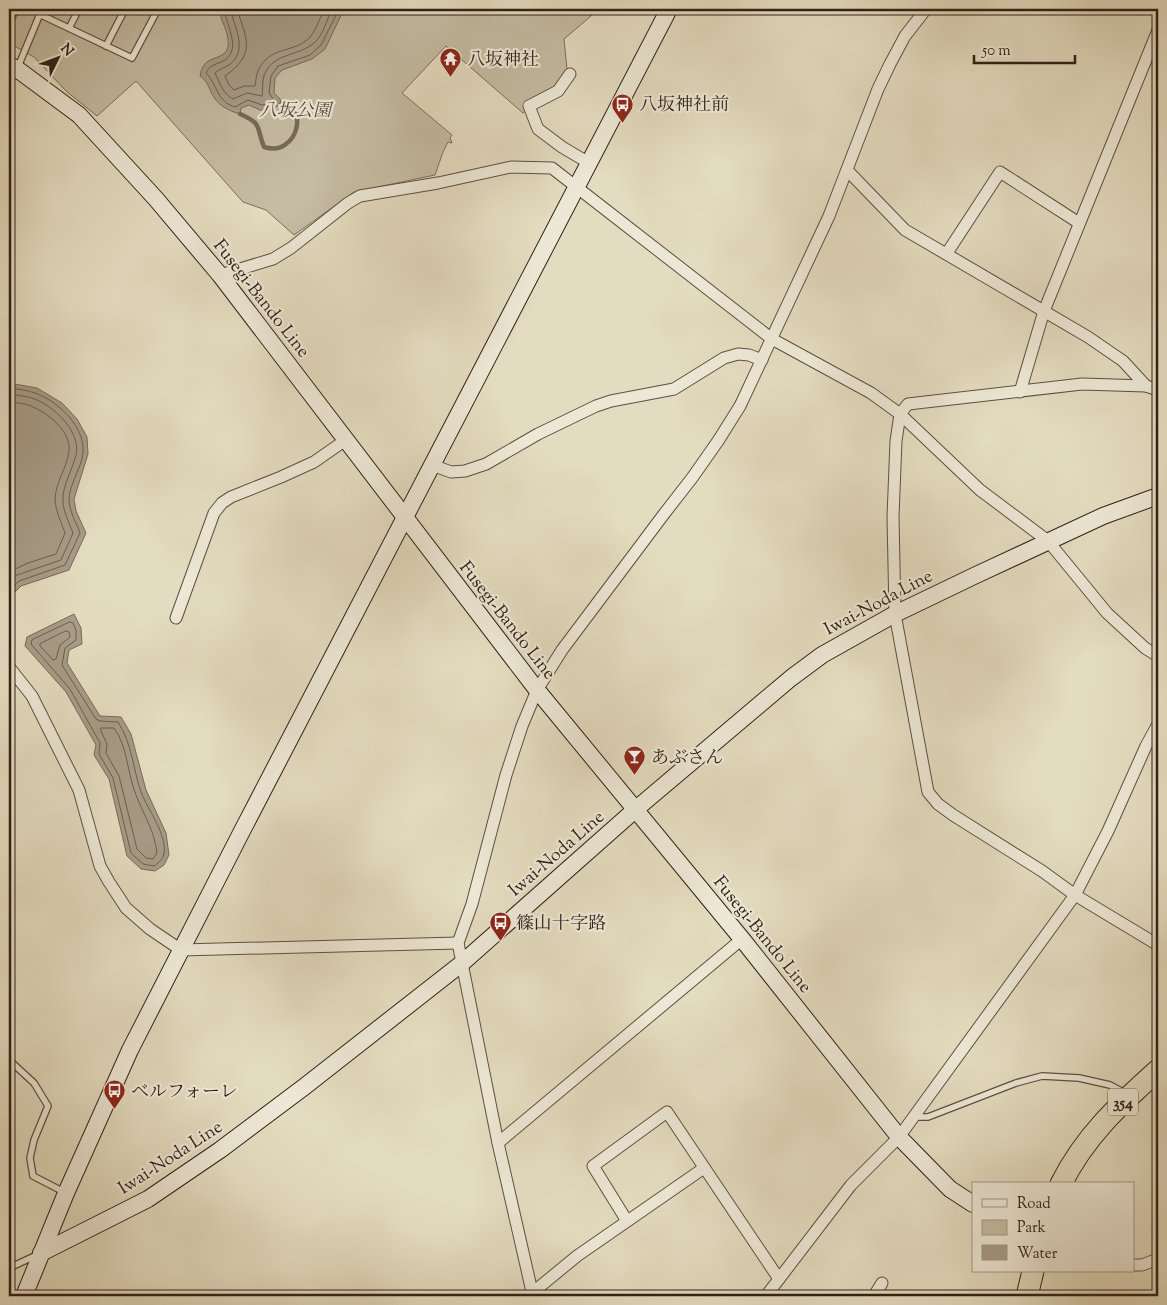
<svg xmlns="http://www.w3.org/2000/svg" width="1167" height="1305" viewBox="0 0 1167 1305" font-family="'Sorts Mill Goudy','Noto Serif JP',serif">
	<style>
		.green { fill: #c5bca3; stroke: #7a6e5d }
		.water { fill: #a79c87; stroke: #776a5a }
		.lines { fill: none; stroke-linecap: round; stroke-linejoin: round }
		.shore { stroke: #6c5e4f; stroke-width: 1 }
		.stream { stroke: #776a5a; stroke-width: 4.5 }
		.lane-casing { stroke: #5d4f41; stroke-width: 8 }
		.street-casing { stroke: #5d4f41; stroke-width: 13 }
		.secondary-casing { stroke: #302017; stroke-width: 18 }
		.highway-casing { stroke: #302017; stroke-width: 23 }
		.lane { stroke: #ede8d6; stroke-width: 5.5 }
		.street { stroke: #ede8d6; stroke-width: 11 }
		.secondary { stroke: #ede8d6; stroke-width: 16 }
		.highway { stroke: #e4dcc0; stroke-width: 21 }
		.labels { text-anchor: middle; stroke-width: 4.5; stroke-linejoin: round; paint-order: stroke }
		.shield { fill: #ede8d6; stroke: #695c50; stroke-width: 1 }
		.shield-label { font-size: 16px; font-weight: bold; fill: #302017 }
		.poi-label { font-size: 18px; fill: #302017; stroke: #ede8d6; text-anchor: start }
		.park-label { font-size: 18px; font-style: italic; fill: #55473a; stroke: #ede8d6 }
		.street-label { font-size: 18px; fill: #302017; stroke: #ede8d6 }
	</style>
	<rect width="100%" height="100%" fill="#e4dcc0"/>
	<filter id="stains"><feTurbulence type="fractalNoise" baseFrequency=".004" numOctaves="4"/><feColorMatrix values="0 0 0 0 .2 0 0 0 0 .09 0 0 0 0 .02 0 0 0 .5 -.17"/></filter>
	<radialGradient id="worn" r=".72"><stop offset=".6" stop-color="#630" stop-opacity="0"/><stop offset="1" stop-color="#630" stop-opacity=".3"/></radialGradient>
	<!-- green -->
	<path class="green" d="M21,9H597L591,16L564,39L567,69L557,87L523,113L446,46L402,93L452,135L450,138L452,143L448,142L443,152L435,175L354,192L294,235L266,210L243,202L136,81L97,116L66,91L34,57L9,43V31Z"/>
	<!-- water -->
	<g class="water">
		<path d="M219,9H344L325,49L312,59L282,70L275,78L274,93L280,99L281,104L273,109L260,110L249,105L241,108L240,114C227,110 217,105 211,92C208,85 207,81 200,76C201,71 202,66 207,62C217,55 230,58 228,39C227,29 220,19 219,9Z"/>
		<path d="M9,383L37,388L62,403L77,419L87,437L88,454L74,499L76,511L86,533L69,570L21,586L9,598Z"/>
		<path d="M74,614L81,628L82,644L69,650L67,663L100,716L121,717L131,734L146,790L166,833L169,855L164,865L155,871L141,869L127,856L109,779L94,755L96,745L66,692L25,646L27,637Z"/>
	</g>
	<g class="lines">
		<!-- shore -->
		<g class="shore">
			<path d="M224,9C226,25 244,52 221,62C214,65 209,66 206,73C217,84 217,102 235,107L248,100L262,105L273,103L274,100L269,93L271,76L278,66L310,55L321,45L339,9"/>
			<path d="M230,9C234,26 249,51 229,65C224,68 219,69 215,73C220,83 223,94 233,99L247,93L262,96C263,89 262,79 265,73C274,53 299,56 314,43C323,36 327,19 332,9"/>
			<path d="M237,9C247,40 256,54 225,76L229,85L234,90L244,86H255C256,81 256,75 258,71C269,45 295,54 310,37C316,30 320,18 324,9"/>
			<path d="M9,388C17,389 27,390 35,393C58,401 85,427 83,452C82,468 69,484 69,500C70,513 76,522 80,533L65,565L19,581L9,591"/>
			<path d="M9,394C16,395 24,396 32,398C52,404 82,432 76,455C73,468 62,487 63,500C63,512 69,522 73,533L61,560L17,575L9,582"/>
			<path d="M9,402C16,403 25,403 31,406C48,413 71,431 69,451C67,468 55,483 55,500C56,512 61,522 65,533L56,554L28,563L9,572"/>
			<path d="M70,622L73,623L76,630V640L65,648L62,665L96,719L100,721L118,722C132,743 133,769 141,792C148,810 167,834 164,854C163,860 158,863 154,866L143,864L131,853L113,778L99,754L100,743L70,689L31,644L32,640Z"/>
			<path d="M66,631L69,632L70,637L60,645L56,659L53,660L40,646V644Z"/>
			<path d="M101,728H114C128,747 127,773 136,795C144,816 154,829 157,853L153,859L146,858L137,849L119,776L106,753L107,744L101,731Z"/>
		</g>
		<!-- stream -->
		<path class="stream" d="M240,114C263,124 256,127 264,147C271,149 280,149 286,144C296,137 302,119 292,109C290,107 284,106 281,104"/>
		<defs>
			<g id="lane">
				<path d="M39,14L132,58L158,9"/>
				<path d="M69,28L79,9"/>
				<path d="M106,46L125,9"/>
				<path d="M18,67L42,9"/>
				<path d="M9,1060L34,1083L48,1106L34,1140L30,1158L33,1176L66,1193"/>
				<path d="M914,1117H928L1016,1083L1042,1076L1079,1078L1110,1085L1125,1093"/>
				<path d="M9,1268L37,1255"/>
			</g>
			<g id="street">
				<path d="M9,16L13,9"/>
				<path d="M570,74L558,91L529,106L538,129L562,147L589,163"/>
				<path d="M847,170L905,230L1088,337L1123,361L1146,386"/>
				<path d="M947,253L1000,172L1079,223"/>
				<path d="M220,275L273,259L291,248L348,203L360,196L438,183L511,167L552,168L772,339L871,393L900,414L980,490L1048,541L1107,613L1145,648L1158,656"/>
				<path d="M1158,390L1146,386L1082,384L908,404L900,414L896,441L893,517L895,614L928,792L938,804L953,815L1042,871L1075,895L1158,945"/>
				<path d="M1020,392L1044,311L1158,30"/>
				<path d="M432,465L451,472L465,471L486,464L538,434L596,406L611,401L674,389L724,358L738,354L749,355L762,360"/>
				<path d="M176,618L214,513L222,503L231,497L281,477L314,462L347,439"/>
				<path d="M9,667L32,696L79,790L100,866L109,882L126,908L150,929L181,950L458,943"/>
				<path d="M498,1143L742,939"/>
				<path d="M627,1221L593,1166L667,1112L779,1279"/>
				<path d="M1133,1265H1142L1158,1259"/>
				<path d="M532,1293L577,1256L704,1168"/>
				<path d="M533,1296L498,1143L458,943L472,904L506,775L522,726L537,690L562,650L664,514L692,478L718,441L740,406L829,216L878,89L890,64L905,36L926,9"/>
				<path d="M766,1296L851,1185L899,1137L1075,895L1108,831L1146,746L1158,724"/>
				<path d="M874,1296L882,1283"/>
			</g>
			<g id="secondary">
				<path d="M9,65L17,69L79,115L156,199L220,275L537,690L742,939L899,1137L950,1189L973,1204"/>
				<path d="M41,1253L148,1199L220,1150L304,1087L461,964L636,809L791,678L822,655L895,614L974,576L1103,516L1158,496"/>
				<path d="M24,1296L66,1193L130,1050L242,831L669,9"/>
			</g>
			<g id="highway">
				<path d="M1061,1184C1085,1136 1119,1105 1158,1070"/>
				<path d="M1027,1296L1033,1271"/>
			</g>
		</defs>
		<!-- lane casing -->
		<use href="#lane" class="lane-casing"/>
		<!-- street casing -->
		<use href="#street" class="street-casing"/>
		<!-- secondary casing -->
		<use href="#secondary" class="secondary-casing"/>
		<!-- highway casing -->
		<use href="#highway" class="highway-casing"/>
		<!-- lane -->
		<use href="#lane" class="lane"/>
		<!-- street -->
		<use href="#street" class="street"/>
		<!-- secondary -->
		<use href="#secondary" class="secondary"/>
		<!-- highway -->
		<use href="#highway" class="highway"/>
	</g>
	<!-- icons -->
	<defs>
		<symbol id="temple-pin" viewBox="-11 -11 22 30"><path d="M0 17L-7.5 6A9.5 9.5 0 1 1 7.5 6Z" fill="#8f2418" stroke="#ede8d6"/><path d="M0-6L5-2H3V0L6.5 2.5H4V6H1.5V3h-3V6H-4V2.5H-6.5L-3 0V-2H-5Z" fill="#fff"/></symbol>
		<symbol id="bus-pin" viewBox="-11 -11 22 30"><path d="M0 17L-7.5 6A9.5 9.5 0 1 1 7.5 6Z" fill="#8f2418" stroke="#ede8d6"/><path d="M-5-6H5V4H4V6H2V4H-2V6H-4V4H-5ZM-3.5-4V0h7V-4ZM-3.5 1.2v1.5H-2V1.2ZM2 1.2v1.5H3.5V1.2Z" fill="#fff"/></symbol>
		<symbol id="bar-pin" viewBox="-11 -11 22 30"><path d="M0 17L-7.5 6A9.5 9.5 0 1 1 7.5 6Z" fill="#8f2418" stroke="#ede8d6"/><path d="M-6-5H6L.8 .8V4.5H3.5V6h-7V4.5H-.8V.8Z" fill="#fff"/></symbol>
	</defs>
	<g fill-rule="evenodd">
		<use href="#temple-pin" x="438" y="46" width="25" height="34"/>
		<use href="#bus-pin" x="610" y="92" width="25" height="34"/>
		<use href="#bar-pin" x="622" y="744" width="25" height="34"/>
		<use href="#bus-pin" x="488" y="910" width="25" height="34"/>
		<use href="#bus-pin" x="102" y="1078" width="25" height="34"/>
	</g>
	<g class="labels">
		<!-- shield labels -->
		<rect class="shield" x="1108" y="1088.5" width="30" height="27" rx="4"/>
		<g class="shield-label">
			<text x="1123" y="1108">354</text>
		</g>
		<!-- poi labels -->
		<g class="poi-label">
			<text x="467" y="65">八坂神社</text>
			<text x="639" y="110">八坂神社前</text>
			<text x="651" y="763">あぶさん</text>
			<text x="516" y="929">篠山十字路</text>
			<text x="131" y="1097">ベルフォーレ</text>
		</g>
		<!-- park labels -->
		<g class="park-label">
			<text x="295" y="116">八坂公園</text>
		</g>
		<!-- street labels -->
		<g class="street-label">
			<text transform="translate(262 298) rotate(52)" y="6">Fusegi-Bando Line</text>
			<text transform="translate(878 602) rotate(-28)" y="6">Iwai-Noda Line</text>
			<text transform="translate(508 620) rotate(52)" y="6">Fusegi-Bando Line</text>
			<text transform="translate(556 853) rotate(-41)" y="6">Iwai-Noda Line</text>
			<text transform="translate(763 934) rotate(51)" y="6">Fusegi-Bando Line</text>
			<text transform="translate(170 1157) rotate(-33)" y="6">Iwai-Noda Line</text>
		</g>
	</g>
	<!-- margin -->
	<rect width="1167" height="1305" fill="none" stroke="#e4dcc0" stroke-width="30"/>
	<rect x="10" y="10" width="1147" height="1285" fill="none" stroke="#302017" stroke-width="2.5"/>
	<rect x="15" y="15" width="1137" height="1275" fill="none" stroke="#302017"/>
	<!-- legend -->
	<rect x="972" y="1182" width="162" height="90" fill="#ede8d6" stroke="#a1988a"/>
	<rect x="982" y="1199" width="25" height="8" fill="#ede8d6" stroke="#a1988a"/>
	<text x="1017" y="1208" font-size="15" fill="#302017">Road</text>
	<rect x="982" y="1220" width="25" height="15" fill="#c5bca3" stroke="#a1988a"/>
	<text x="1017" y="1232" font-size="15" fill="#302017">Park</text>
	<rect x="982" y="1245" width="25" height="15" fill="#a79c87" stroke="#a1988a"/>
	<text x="1017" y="1258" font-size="15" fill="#302017">Water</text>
	<!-- north arrow -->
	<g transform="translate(58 58) rotate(48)" stroke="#ede8d6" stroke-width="4" paint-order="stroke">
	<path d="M0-4L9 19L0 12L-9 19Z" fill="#302017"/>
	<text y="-8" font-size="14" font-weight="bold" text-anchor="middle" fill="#302017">N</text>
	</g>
	<!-- scale -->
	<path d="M974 55v8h101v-8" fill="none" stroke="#302017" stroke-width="2.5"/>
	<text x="982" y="55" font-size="15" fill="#302017" stroke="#ede8d6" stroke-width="4" paint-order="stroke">50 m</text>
	<rect width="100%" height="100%" filter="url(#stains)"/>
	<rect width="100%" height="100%" fill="url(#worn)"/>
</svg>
